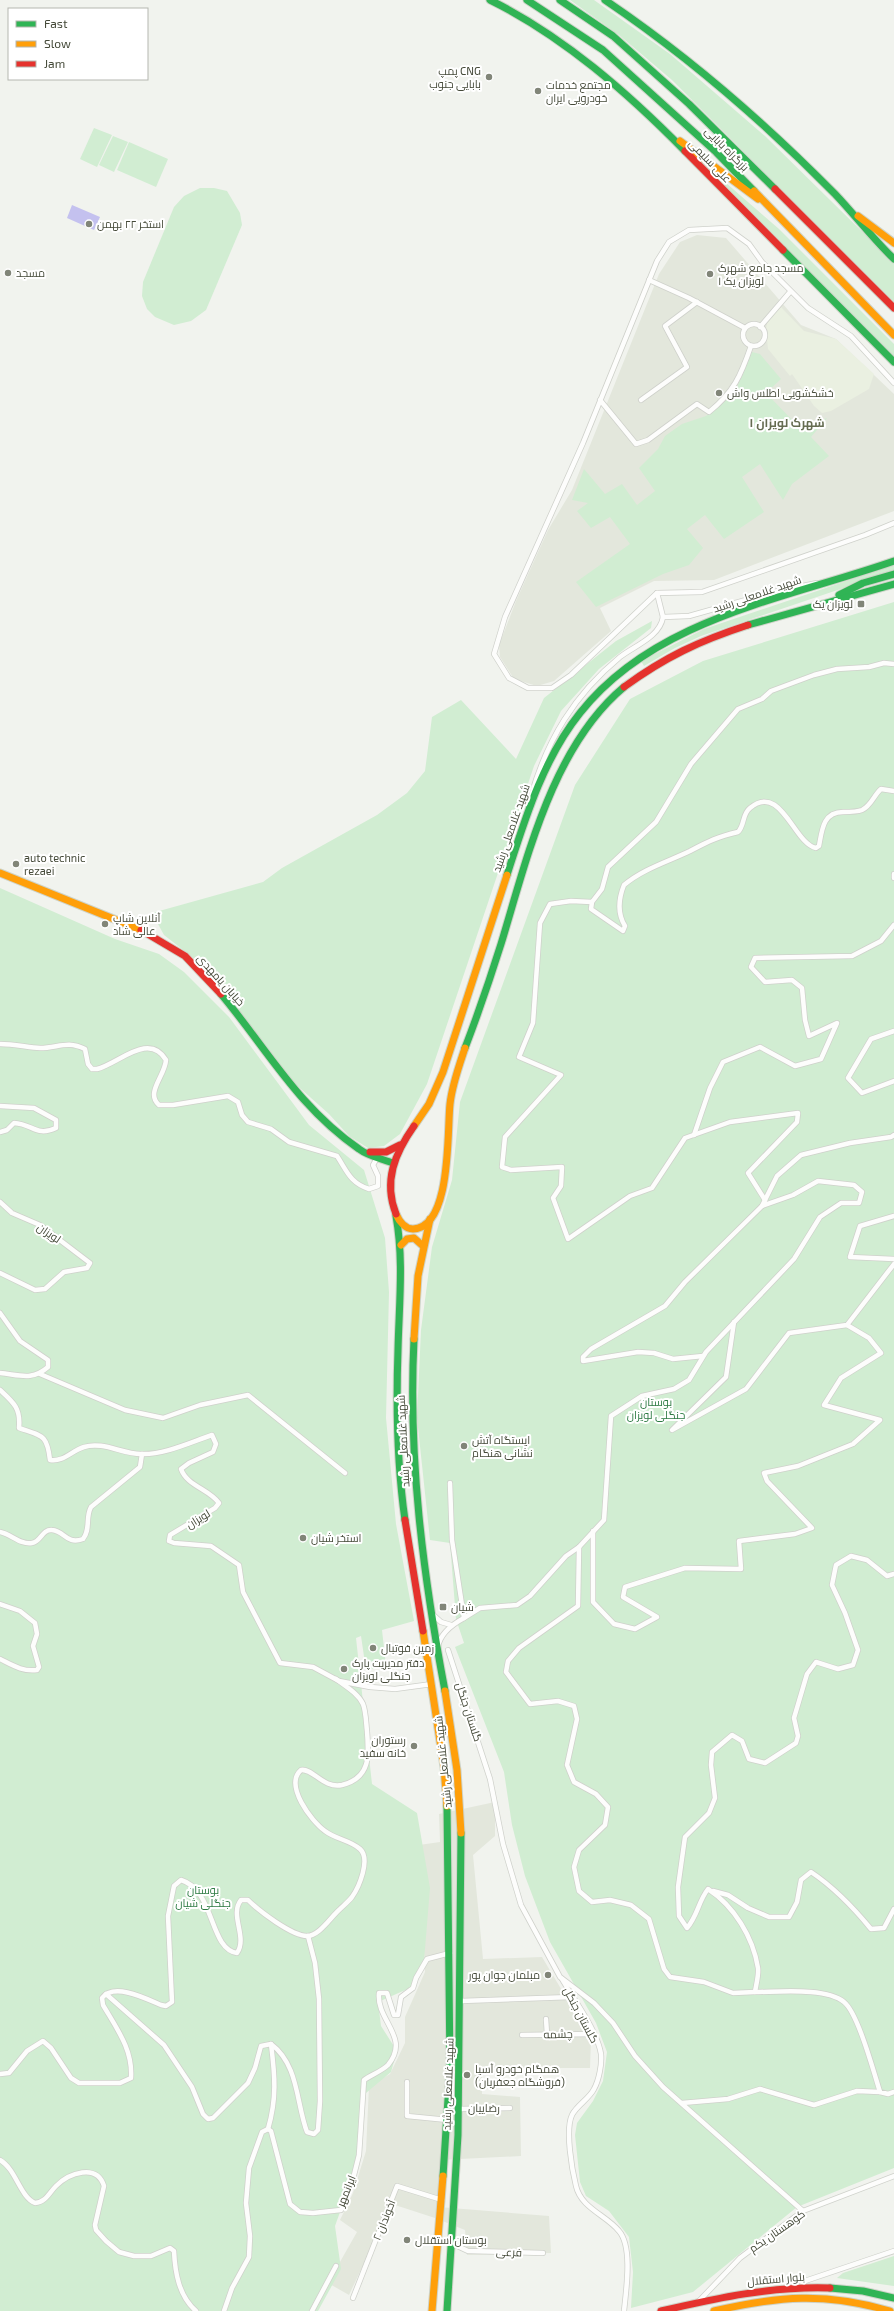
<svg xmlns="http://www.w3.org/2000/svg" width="894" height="2311" viewBox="0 0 894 2311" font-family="'Exo 2',Cairo,sans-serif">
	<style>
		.residential { fill: #e3e7dc }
		.education { fill: #eaf0e1 }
		.green { fill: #d1edd2 }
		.water { fill: #c4c1ef }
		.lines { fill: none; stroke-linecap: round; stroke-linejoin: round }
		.street-casing { stroke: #cfd1cb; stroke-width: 6 }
		.fast-casing { stroke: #ced3c8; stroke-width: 9 }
		.slow-casing { stroke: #ced3c8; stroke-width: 9 }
		.jam-casing { stroke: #ced3c8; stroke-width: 9 }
		.street { stroke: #fdfdfc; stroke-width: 4.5 }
		.fast { stroke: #30b455; stroke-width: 7 }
		.slow { stroke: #ff9f0a; stroke-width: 7 }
		.jam { stroke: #e5322d; stroke-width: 7 }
		.poi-dot { fill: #818578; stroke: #fff; stroke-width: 1.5 }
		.labels { text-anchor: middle; stroke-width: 4; stroke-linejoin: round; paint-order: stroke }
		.poi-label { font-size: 11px; fill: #454a39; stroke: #fff; text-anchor: start }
		.street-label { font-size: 11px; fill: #454a39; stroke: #fff }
		.park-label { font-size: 11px; fill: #2d7b43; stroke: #fff }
		.neighbourhood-label { font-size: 12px; font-weight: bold; fill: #656c51; stroke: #fff }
	</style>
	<rect width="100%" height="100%" fill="#f1f3ee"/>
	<!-- residential -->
	<g class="residential">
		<path d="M697,235L726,238L801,325L836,339L894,394V511L714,580L654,581L600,608L611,631L554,681L537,686L514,679L500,657L499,645L516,601L548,530L572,490L659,274L680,242Z"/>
		<path d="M495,1802V1836L473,1855L483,1959L542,1957L591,2039L590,2068H482V2094L520,2097L521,2156L440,2160L439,2207L549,2216L551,2253L467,2255L465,2230L435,2218L392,2204L349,2295L328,2283L357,2232L340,2220L353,2193L366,2151L369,2086L390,2074L405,2043V2017L425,1972L419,1845L440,1842L439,1814Z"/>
	</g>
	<!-- education -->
	<path class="education" d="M781,307L804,331L836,339L874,374L869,389L831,411L822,413L814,406L792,374L790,376L768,349L766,329L768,319Z"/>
	<!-- green -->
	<g class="green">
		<path d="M570,0H594L670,54L765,136L894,263V302L672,80L619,35Z"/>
		<path d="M94,128L112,135L97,167L80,159Z"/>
		<path d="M113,136L128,142L114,172L99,165Z"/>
		<path d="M129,142L168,159L156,187L117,170Z"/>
		<path d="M687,149L779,229L894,344V358Z"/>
		<path d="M200,188H214L227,191L240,213L242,225L206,310L191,321L174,325L155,317L147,309L142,296L143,282L174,207L184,196Z"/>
		<path d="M752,352L760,354L781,379L766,393L799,427L827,418L811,437L829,456L792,484L783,500L760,464L742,477L764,512L724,539L705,515L687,529L703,548L689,565L663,574L596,607L576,582L630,544L610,517L591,528L577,511L588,503L572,500L584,469L605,494L622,484L637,505L655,491L639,468L658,449L665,436L682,424L706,416L734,394Z"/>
		<path d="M894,565V571L701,636L675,648L644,666L641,661L704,629Z"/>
		<path d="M894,602V2168L797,2207L693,2292L631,2308L633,2272L629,2237L609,2211L586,2196L580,2182L575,2135L577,2123L593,2101L603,2081L607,2052L596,2023L550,1942L525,1876L512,1825L504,1772L455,1647L464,1643L456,1619L450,1543L430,1540L417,1418L421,1330L432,1247L452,1180L460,1102L575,785L630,699L703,661Z"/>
		<path d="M652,621L651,628L599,669L561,711L534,766L427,1084L400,1134L384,1146L368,1148L349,1136L329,1114L292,1081L205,967L164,935L152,913L263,882L282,868L377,815L407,793L425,771L432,717L461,700L516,759L544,698L616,641Z"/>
		<path d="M0,888L115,939L159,954L184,972L229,1017L309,1125L364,1170L385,1238L389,1292L386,1418L396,1524L414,1621L382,1630L386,1666L366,1670L361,1636L356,1638L372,1784L417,1813L430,1888L424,1961L410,1988L378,2002L381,2026L397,2051L391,2072L366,2093L353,2176L335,2226L341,2269L318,2311H0Z"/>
		<path d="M894,2256V2286L837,2278L843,2273Z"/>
	</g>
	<!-- water -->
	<path class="water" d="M72,205L100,217L94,230L67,218Z"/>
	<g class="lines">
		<defs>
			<g id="street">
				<path d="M649,280L689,298L745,328"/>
				<circle cx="754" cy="335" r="11"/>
				<path d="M760,327L790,292"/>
				<path d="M894,383L851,336L808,308L762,262L749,244L727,228L689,230L669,242L657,261L583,443L505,617L494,654L509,678L528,688H552L571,675L657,593L702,592L865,535L894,523"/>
				<path d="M600,400L636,444L648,440L697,404L709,412C734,392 741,375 751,346"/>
				<path d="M641,400L687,367L665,326L697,302"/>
				<path d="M657,593L663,617"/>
				<path d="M663,617L689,616L778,591L817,583"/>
				<path d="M894,664L884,663L869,667L837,669L814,675L771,691L762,699L738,709L691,764L656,822L608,867L602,889L592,902L591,909L623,931L625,926C617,913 618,900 624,885C643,869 667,862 690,851C709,841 717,837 738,832C745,825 742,814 750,808C781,782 794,844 816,848L819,846C822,830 823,812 843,812C849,812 857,812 862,810C871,806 874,795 881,789L894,791"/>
				<path d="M531,796C547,740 574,695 620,657C634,646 660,637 663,617"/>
				<path d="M894,874V878"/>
				<path d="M592,902L571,901L550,904L540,923L533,1023L519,1057L561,1075L505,1137L502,1167L511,1170L562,1167L561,1186L553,1198L568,1239L630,1196L652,1188L685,1138L730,1122L798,1113L797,1122L748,1173L765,1200"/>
				<path d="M894,1031L871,1039L848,1078L862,1093L894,1081"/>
				<path d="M0,1044C13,1044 27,1047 40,1048C58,1048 67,1040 85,1049L88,1064L92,1069H97C118,1064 149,1031 166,1060C165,1076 145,1093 159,1105H173L228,1096L238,1102L242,1115L248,1122L271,1129L289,1142L337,1156C347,1171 350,1183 369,1189L378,1186V1176L373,1165L377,1158"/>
				<path d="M0,1106L34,1108L56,1120V1128C36,1137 33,1124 14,1123L7,1130L0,1132"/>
				<path d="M694,1135L710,1088L723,1062L760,1047L795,1066L821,1059L837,1023L809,1036L805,1020L802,988L792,980L765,982L751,967L755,958L852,956L881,941L894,925"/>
				<path d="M0,1202L12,1213L40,1225L90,1263L87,1268L64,1272L45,1289L35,1290L0,1273"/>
				<path d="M894,1216L860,1226L850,1257L894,1259"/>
				<path d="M0,1313L20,1341L48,1360V1367C32,1381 20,1375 0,1373"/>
				<path d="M734,1322L726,1377L672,1430L746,1389L789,1333L847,1325L894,1264"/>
				<path d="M703,1356L673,1359L654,1353L638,1352L583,1361V1357L591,1349L665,1306L685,1282L762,1206L777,1176L801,1155L850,1143L891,1137L894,1135"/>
				<path d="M40,1374L125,1410L163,1418L200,1405L248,1395L345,1473"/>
				<path d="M0,1390C13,1402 21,1408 19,1428C42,1436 47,1434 50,1460C64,1462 71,1451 84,1447C103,1441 122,1454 141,1454C164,1455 191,1442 212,1435L216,1444L213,1452L189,1463L181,1469C187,1486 209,1489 219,1503L215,1508L170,1535L169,1541L174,1543L211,1546L239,1565L243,1592L280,1663L313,1667L339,1681L370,1687L395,1689L432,1684"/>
				<path d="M450,1483L452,1540L464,1618L480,1608L517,1605L530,1596L566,1556L579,1547"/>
				<path d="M593,1531V1602L614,1624L635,1629L657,1617L623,1597L625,1587L685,1568L741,1569L739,1541L795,1534L812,1528L767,1481L764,1473L798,1466L853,1444L880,1420L824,1405L841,1378L881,1353L869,1338L847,1325"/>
				<path d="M0,1532C11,1534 20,1545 32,1543C41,1542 42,1529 52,1530C65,1531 66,1545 83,1539C91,1529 85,1518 91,1507L140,1467L142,1454"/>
				<path d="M894,1574L887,1576L867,1560L851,1556L836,1565L832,1585L845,1613L858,1650L853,1665L838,1669L816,1662L807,1674L794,1718L798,1736L796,1743L765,1763L749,1759L742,1741L732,1735L712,1752L711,1765L715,1798L709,1813L685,1837L678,1887L679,1916L687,1928C698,1915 698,1902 708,1889C734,1906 753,1937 758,1968C759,1975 756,1985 755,1992C777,1992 827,1987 844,2002C858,2013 874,2073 880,2092L888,2094L894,2092"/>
				<path d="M0,1604L20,1611L35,1623L37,1634L33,1646L39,1667L37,1670C23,1672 12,1665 0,1659"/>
				<path d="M431,1613L441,1622L451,1625"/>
				<path d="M438,1647C440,1633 453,1624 464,1618"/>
				<path d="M448,1650L490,1779L503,1844L521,1905L560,1977L594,2003L613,2023L635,2056L663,2087L803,2211"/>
				<path d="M713,1891L728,1895L748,1908L769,1917H789L797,1902L801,1880L811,1872C835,1888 853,1907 871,1929L884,1928L894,1909"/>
				<path d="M562,1979C574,2000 597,2030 601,2054C602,2064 599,2080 594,2089C589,2099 577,2105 572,2115C565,2130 572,2170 576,2186C581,2208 606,2215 619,2231C633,2247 626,2291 624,2311"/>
				<path d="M755,1992L733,1993L704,1982L670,1977L664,1969L649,1919L631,1905L610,1900L592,1902L579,1891L574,1867L579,1850L605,1825L608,1807L596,1794L574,1782L567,1765L577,1719L574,1706L558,1701L530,1704L506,1672L508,1661L519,1648L578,1606L579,1547L604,1520L611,1416L642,1396L674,1389L689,1380L706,1352L794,1259L820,1217L841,1203H859L862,1192L854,1185L818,1181L793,1195L762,1206"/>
				<path d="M106,1994L164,2045L192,2087L203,2114L208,2119L213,2118L248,2083L255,2068L261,2046L271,2044C299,2065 296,2103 307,2132L314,2134L318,2130L320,2101L319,1999L315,1963L308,1936"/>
				<path d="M461,2001L572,1997"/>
				<path d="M546,2019L547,2034"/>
				<path d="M522,2035L594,2034"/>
				<path d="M0,2074L9,2073L27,2051L43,2041L51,2048L71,2078L79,2083H120L131,2078C133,2050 117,2029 103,2005L102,1998C114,1982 147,1999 161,2005L166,2006L172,2002L168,1916L174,1886L181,1880C215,1890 209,1949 237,1953C248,1937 229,1915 241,1900H248C259,1911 292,1936 307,1936C319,1936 330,1918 339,1910C343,1906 348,1902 352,1897C359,1887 371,1859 360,1849C350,1840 335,1839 325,1831C311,1821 284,1785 301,1770C313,1768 323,1789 342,1785C371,1778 369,1755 367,1731C366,1723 366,1712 363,1704C358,1693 345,1686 336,1679"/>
				<path d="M407,2082V2116L448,2120"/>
				<path d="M682,2103L728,2099L760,2089L814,2105L857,2091L880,2092"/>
				<path d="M459,2109L510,2108"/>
				<path d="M268,2129C277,2098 275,2076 271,2044"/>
				<path d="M0,2160C16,2169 20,2197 35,2203C46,2202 49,2193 56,2186C69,2173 97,2163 104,2186L95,2225L96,2230L106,2241L119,2252L134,2256H151L170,2248L174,2251C175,2273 179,2296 196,2311"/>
				<path d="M453,2244L468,2251L543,2253"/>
				<path d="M802,2282L894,2251"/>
				<path d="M353,2298L397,2186L442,2200"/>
				<path d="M699,2301L740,2258L803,2211L894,2176"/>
				<path d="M224,2311L232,2288L249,2257L250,2236L246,2203L249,2168L262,2132L268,2129L271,2131L290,2204L300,2212L313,2213L341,2210L352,2183L359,2155L364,2080C371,2075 382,2071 388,2065C411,2037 376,2021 379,1993H387L394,2015H398L401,1997L413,1988L416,1978L427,1959L450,1953"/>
				<path d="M312,2311L336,2266"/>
			</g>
			<g id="fast">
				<path d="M490,0C563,36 628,93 685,151"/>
				<path d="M527,0L603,50L716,152L754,191"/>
				<path d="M560,0L613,36L689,104L775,189"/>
				<path d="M605,0C688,56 764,122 835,194C855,215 873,239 894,259"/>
				<path d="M783,250L894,362"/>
				<path d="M839,595L863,583L894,574"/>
				<path d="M748,625L894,584"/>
				<path d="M507,875C525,819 543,759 580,713C655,618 785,599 894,561"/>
				<path d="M221,994C267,1049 298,1107 359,1149C368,1156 382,1159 393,1163"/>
				<path d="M465,1048C478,1014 490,979 501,944C527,859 552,747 624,687"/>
				<path d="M396,1216C404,1260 399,1305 398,1350C396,1406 397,1464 405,1520"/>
				<path d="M414,1339C408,1458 423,1575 445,1691"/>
				<path d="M443,2176L450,2068L447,1806"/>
				<path d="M830,2288L863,2291L894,2298"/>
				<path d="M447,2311L458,2135L461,1833"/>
			</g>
			<g id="slow">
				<path d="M680,141L758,199"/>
				<path d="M754,191L894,335"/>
				<path d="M858,216L894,243"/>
				<path d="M0,873L141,930"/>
				<path d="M414,1126L429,1104L443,1072L507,875"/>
				<path d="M396,1214C399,1221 405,1229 413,1229C452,1228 447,1130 450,1104C452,1085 459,1066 465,1048"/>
				<path d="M401,1245L407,1239L414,1238L423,1246"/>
				<path d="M414,1339L418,1276L430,1219"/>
				<path d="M423,1631L444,1767L447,1806"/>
				<path d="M445,1691L457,1770L461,1833"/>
				<path d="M432,2311L443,2176"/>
				<path d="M714,2311C779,2296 825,2292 890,2311"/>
			</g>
			<g id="jam">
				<path d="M685,151L783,250"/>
				<path d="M775,189L894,308"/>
				<path d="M624,687C665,657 699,641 748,625"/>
				<path d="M141,930L185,956L221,994"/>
				<path d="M370,1152H386L400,1145"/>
				<path d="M396,1214C383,1181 395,1153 414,1126"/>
				<path d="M405,1520L423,1631"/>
				<path d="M661,2311C717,2298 772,2286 830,2288"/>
			</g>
		</defs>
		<!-- street casing -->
		<use href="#street" class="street-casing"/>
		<!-- fast casing -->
		<use href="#fast" class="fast-casing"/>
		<!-- slow casing -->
		<use href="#slow" class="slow-casing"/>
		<!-- jam casing -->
		<use href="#jam" class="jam-casing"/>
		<!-- street -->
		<use href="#street" class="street"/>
		<!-- fast -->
		<use href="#fast" class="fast"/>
		<!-- slow -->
		<use href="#slow" class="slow"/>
		<!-- jam -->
		<use href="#jam" class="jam"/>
	</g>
	<!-- markers -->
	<g class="poi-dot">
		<circle cx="489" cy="77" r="4"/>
		<circle cx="538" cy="91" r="4"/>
		<circle cx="89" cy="224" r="4"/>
		<circle cx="8" cy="273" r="4"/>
		<circle cx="710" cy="274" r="4"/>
		<circle cx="719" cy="393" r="4"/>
		<rect x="857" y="600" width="8" height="8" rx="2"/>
		<circle cx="16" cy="864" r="4"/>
		<circle cx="105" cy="924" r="4"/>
		<circle cx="464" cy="1446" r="4"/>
		<circle cx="303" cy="1538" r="4"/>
		<rect x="439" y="1603" width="8" height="8" rx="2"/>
		<circle cx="373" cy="1648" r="4"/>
		<circle cx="344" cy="1669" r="4"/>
		<circle cx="414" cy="1746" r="4"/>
		<circle cx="548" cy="1975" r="4"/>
		<circle cx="467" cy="2075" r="4"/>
		<circle cx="407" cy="2240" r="4"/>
	</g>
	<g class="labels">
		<!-- poi labels -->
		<g class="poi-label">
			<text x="481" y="75" text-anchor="end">پمپ CNG<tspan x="481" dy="13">بابایی جنوب</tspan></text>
			<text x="546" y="89">مجتمع خدمات<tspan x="546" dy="13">خودرویی ایران</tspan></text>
			<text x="97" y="228">استخر ۲۲ بهمن</text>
			<text x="718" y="272">مسجد جامع شهرک<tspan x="718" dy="13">لویزان یک ۱</tspan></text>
			<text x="16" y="277">مسجد</text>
			<text x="727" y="397">خشکشویی اطلس واش</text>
			<text x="853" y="608" text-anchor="end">لویزان یک</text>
			<text x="24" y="862">auto technic<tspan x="24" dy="13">rezaei</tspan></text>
			<text x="113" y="922">آنلاین شاپ<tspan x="113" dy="13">عالی شاد</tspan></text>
			<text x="472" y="1444">ایستگاه آتش<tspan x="472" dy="13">نشانی هنگام</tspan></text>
			<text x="311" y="1542">استخر شیان</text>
			<text x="451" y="1611">شیان</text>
			<text x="381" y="1652">زمین فوتبال</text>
			<text x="352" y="1667">دفتر مدیریت پارک<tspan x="352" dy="13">جنگلی لویزان</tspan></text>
			<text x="406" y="1744" text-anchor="end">رستوران<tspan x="406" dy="13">خانه سفید</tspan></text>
			<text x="540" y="1979" text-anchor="end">مبلمان جوان پور</text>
			<text x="475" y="2073">همگام خودرو آسیا<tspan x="475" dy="13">(فروشگاه جعفریان)</tspan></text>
			<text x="415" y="2244">بوستان استقلال</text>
		</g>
		<!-- street labels -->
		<g class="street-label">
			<text transform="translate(727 149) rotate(45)" y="4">بزرگراه بابایی</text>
			<text transform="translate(710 161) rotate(46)" y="4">علی سلیمی</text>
			<text transform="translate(757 594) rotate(-19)" y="4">شهید غلامعلی رشید</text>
			<text transform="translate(511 828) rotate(-71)" y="4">شهید غلامعلی رشید</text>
			<text transform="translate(221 980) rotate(48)" y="4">خیابان یامهدی</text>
			<text transform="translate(49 1233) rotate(34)" y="4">لویزان</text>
			<text transform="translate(403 1441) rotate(-93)" y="4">شهید غلامعلی رشید</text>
			<text transform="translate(198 1519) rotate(-31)" y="4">لویزان</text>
			<text transform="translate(469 1712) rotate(72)" y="4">گلستان جنگل</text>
			<text transform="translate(443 1762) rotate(-96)" y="4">شهید غلامعلی رشید</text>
			<text transform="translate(581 2015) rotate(62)" y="4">گلستان جنگل</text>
			<text transform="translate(558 2034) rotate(-1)" y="4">چشمه</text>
			<text transform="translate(448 2084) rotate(-88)" y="4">شهید غلامعلی رشید</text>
			<text x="484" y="2112">رضاییان</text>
			<text transform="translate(346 2191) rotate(-68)" y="4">ایرانمهر</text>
			<text transform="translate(384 2220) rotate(-68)" y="4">آخوندان ۲</text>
			<text transform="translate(777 2231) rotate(-35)" y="4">کوهستان یکم</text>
			<text transform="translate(509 2252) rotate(2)" y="4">فرعی</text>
			<text transform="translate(776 2279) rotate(-5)" y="4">بلوار استقلال</text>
		</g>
		<!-- park labels -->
		<g class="park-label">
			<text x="656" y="1406">بوستان<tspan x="656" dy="13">جنگلی لویزان</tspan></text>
			<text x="203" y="1894">بوستان<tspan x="203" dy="13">جنگلی شیان</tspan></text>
		</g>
		<!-- neighbourhood labels -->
		<g class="neighbourhood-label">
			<text x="787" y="427">شهرک لویزان ۱</text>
		</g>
	</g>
	<!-- legend -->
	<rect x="8" y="8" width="140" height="72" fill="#ffffff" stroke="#b5b7b0"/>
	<rect x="16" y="21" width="20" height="6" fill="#30b455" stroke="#b5b7b0"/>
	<text x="44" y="28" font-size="12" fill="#454a39">Fast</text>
	<rect x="16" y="41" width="20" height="6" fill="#ff9f0a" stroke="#b5b7b0"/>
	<text x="44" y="48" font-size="12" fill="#454a39">Slow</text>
	<rect x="16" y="61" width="20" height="6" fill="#e5322d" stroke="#b5b7b0"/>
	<text x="44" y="68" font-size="12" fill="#454a39">Jam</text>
</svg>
